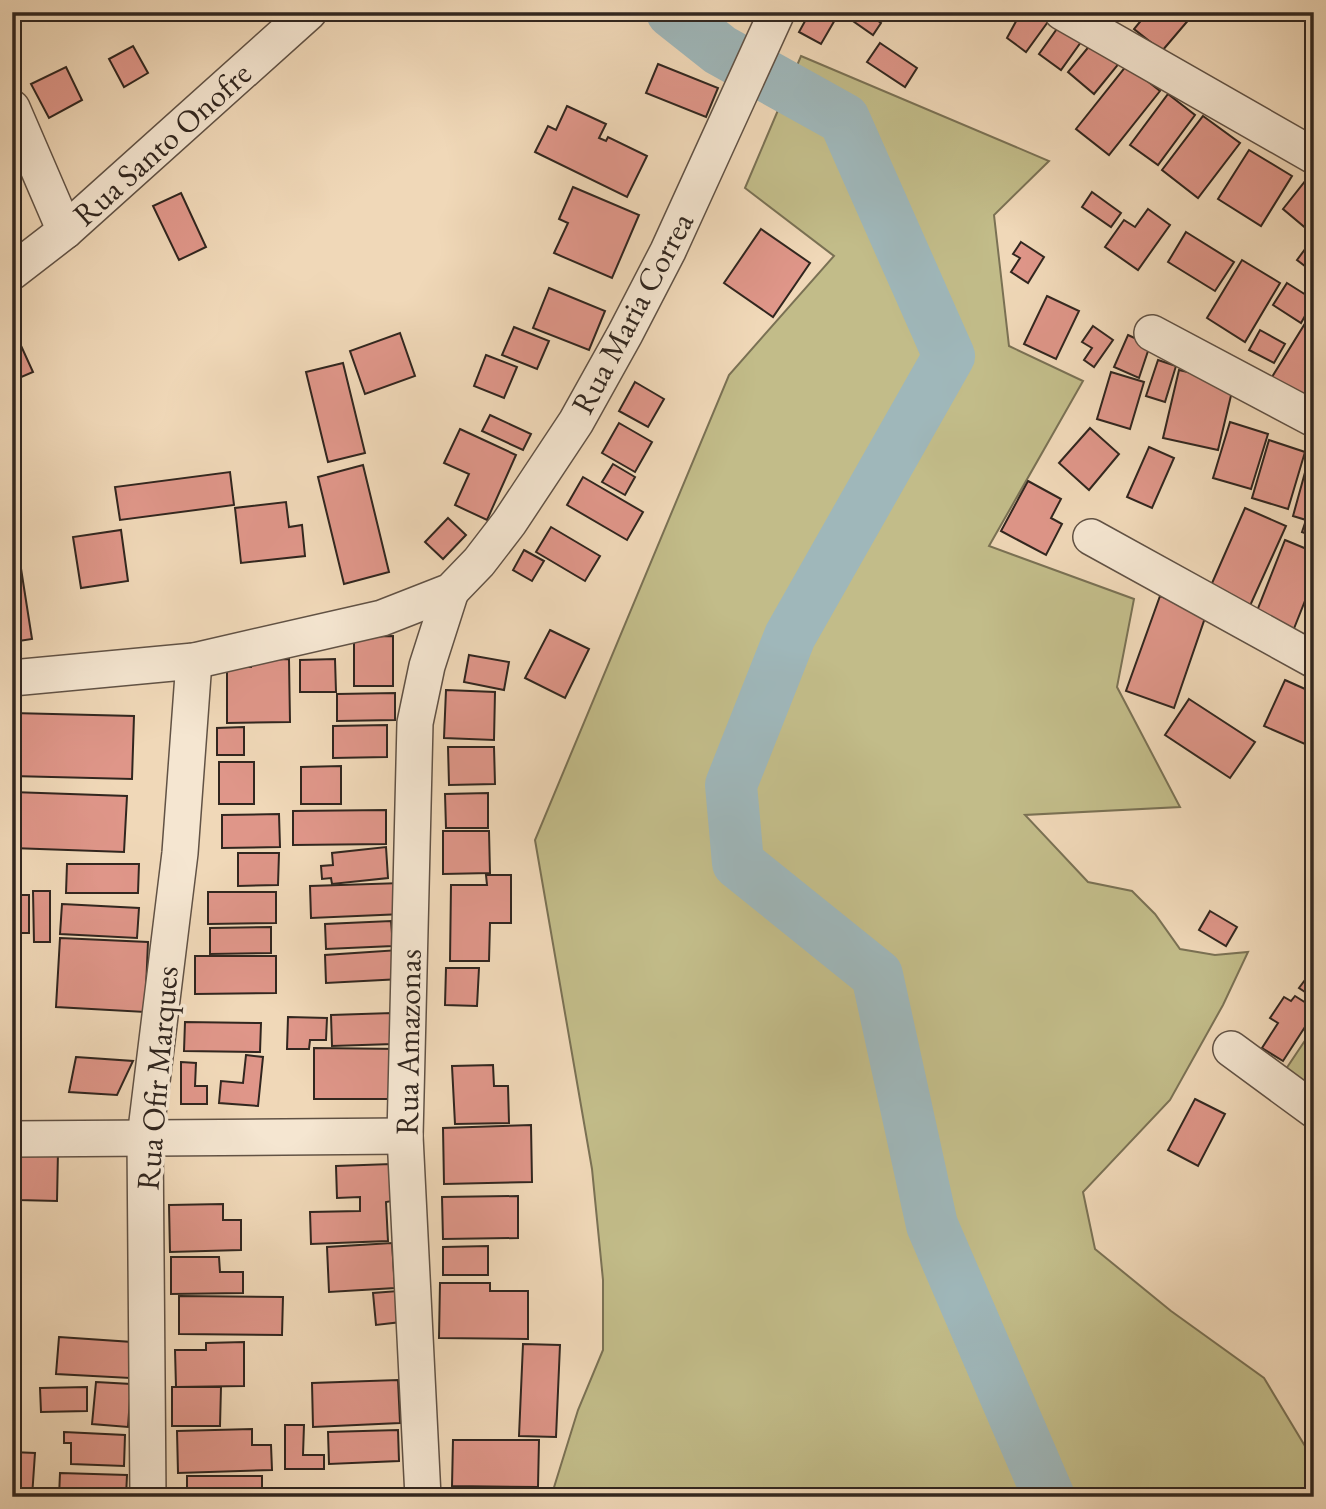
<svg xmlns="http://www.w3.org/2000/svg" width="1326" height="1509" viewBox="0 0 1326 1509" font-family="'EB Garamond',serif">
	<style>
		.green { fill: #c2bc89; stroke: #7a7154; stroke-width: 2 }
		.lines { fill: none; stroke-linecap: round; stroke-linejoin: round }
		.river { stroke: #9fb7ba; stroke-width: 52 }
		.building { fill: #df9689; stroke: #31261f; stroke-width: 2 }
		.minor-casing { stroke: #615245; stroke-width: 38 }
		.minor { stroke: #f5e6d1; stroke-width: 35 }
		.labels { text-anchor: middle; stroke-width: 7; stroke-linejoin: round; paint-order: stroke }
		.street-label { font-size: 32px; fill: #31261f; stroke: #f5e6d1 }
	</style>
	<rect width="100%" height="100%" fill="#f0d8b8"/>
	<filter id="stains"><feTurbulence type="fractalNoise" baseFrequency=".00286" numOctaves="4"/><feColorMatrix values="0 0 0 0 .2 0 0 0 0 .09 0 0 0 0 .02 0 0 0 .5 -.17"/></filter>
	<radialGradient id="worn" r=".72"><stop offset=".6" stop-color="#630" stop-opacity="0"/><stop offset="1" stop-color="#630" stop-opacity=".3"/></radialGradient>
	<!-- green -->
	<g class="green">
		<path d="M801,56L1049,161L994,215L1009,346L1083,381L989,546L1134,599L1117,687L1180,807L1025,815L1088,882L1132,891L1155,914L1180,949L1215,955L1248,952L1223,1005L1170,1100L1083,1192L1095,1249L1171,1311L1264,1378L1314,1461V1497H551L578,1410L603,1350V1280L592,1169L535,840L729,375L834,256L745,188Z"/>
		<path d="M1314,1027V1092L1284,1072Z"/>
	</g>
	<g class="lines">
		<!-- river -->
		<path class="river" d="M672,12L720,50L844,119L949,356L790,636L731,785L738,863L877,975L932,1225L1049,1497"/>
	</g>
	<!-- building -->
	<g class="building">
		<path d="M810,12H826L836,18L821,44L799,32Z"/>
		<path d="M840,12H866L881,23L873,35Z"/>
		<path d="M1021,12H1041L1050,19L1026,52L1007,38Z"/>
		<path d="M1148,12H1186L1191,17L1162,51L1134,29Z"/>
		<path d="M1059,26L1081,42L1061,70L1039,54Z"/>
		<path d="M1095,39L1121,61L1094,94L1068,72Z"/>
		<path d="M880,43L917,68L905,87L867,62Z"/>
		<path d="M133,46L148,73L124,87L109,59Z"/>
		<path d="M658,64L718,88L706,117L646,93Z"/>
		<path d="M1127,65L1160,91L1109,155L1076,129Z"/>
		<path d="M66,67L82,100L49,118L31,84Z"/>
		<path d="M1168,94L1195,115L1158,165L1130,145Z"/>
		<path d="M567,106L606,124L599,138L606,141L608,137L647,156L627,197L535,152L548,126L556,130Z"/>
		<path d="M1203,116L1240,143L1198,198L1162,170Z"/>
		<path d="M1249,150L1292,176L1261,226L1218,199Z"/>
		<path d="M1306,180L1314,187V223L1308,230L1283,209Z"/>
		<path d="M573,187L639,215L612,278L554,253L568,223L559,219Z"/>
		<path d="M1092,192L1121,213L1111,227L1082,207Z"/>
		<path d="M181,193L206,247L179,260L153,206Z"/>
		<path d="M1148,209L1170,225L1138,270L1105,247L1124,220L1135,227Z"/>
		<path d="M761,229L810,263L773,317L724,283Z"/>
		<path d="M1186,232L1234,262L1215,291L1168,262Z"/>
		<path d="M1314,237V273L1297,260Z"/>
		<path d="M1021,242L1044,257L1028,283L1011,272L1020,258L1013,254Z"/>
		<path d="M1242,260L1280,283L1245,342L1207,318Z"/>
		<path d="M1287,283L1314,300L1301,323L1273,305Z"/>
		<path d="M549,288L605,311L589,350L533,328Z"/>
		<path d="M1047,296L1079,311L1056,359L1024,344Z"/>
		<path d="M1309,317L1314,319V390L1308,399L1272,377Z"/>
		<path d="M12,326L33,372L12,381Z"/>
		<path d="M1093,326L1113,340L1094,367L1084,360L1092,348L1082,342Z"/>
		<path d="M514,327L549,341L537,369L502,355Z"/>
		<path d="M1260,330L1285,344L1274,363L1249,350Z"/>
		<path d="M400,333L415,376L365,394L350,351Z"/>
		<path d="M1128,335L1150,345L1139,378L1114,367Z"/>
		<path d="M486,355L517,367L504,398L474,386Z"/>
		<path d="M1158,360L1176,366L1165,402L1146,396Z"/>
		<path d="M343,363L365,453L328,462L306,372Z"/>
		<path d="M1179,370L1234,383L1218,450L1163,438Z"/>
		<path d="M1111,372L1144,382L1130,429L1097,419Z"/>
		<path d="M635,382L664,399L648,427L619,411Z"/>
		<path d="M490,415L531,434L523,450L482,431Z"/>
		<path d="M1230,422L1268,434L1251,489L1213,478Z"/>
		<path d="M619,423L652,442L635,472L602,453Z"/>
		<path d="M1090,428L1119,454L1089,490L1059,463Z"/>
		<path d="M460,429L516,455L487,520L455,505L469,474L444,463Z"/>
		<path d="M1269,440L1305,452L1288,509L1252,498Z"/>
		<path d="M1149,447L1174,458L1152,508L1127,497Z"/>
		<path d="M1309,458L1314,459V536L1302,532L1306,520L1293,516Z"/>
		<path d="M613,464L635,477L625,495L602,482Z"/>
		<path d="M363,465L389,572L344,584L318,477Z"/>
		<path d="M230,472L234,505L120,520L115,487Z"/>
		<path d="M583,477L643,512L627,540L567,505Z"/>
		<path d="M1028,481L1061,499L1051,518L1062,524L1046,555L1001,531Z"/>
		<path d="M286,502L289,527L302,525L305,556L241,563L235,508Z"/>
		<path d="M1245,508L1286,526L1249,608L1209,590Z"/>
		<path d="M12,511L32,639L12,642Z"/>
		<path d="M448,518L466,535L443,559L425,542Z"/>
		<path d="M551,527L600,556L585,581L536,552Z"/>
		<path d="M121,530L128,581L81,588L73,537Z"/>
		<path d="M1285,540L1314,552V578L1293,631L1255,616Z"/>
		<path d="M524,550L544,561L532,581L513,570Z"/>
		<path d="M1160,596L1207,612L1174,708L1126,691Z"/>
		<path d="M550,630L589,649L565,698L525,678Z"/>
		<path d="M393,636V686H354V637Z"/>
		<path d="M469,655L509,662L504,690L464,682Z"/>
		<path d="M289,659L290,722L227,723V667H251V660Z"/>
		<path d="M335,659L336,692H300V660Z"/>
		<path d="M1285,680L1314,693V748L1264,726Z"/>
		<path d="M446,690L495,692L494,740L444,738Z"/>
		<path d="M395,693V720L337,721V694Z"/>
		<path d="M1189,699L1255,742L1230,778L1165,735Z"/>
		<path d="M12,713L134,716L132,779L12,776Z"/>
		<path d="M387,725V757L333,758V726Z"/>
		<path d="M244,727V755H217V728Z"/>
		<path d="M448,747H494L495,784L449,785Z"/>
		<rect x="219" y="762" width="35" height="42"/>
		<path d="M341,766V804H301V767Z"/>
		<path d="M12,792L127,796L124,852L12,848Z"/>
		<path d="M488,793V828H446L445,794Z"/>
		<path d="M386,810V844L293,845V811Z"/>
		<path d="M279,814L280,847L222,848V815Z"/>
		<path d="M443,831H489L490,873L443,874Z"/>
		<path d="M386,847L388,878L332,884L331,878L322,879L321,866L333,865L332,853Z"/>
		<path d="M238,853H279L278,885L238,886Z"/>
		<path d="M67,864H139L138,893H66Z"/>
		<path d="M486,875H511V923H490L489,961H450L451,885H487Z"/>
		<path d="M402,883L403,914L311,918L310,886Z"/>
		<path d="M33,891H50V942H34Z"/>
		<path d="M208,892H276V923L208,924Z"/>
		<rect x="12" y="895" width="17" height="38"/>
		<path d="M62,904L139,908L137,938L60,934Z"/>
		<path d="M1210,911L1237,927L1226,946L1199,930Z"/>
		<path d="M391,921L393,946L326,949L325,924Z"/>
		<path d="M271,927V953L210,954V928Z"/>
		<path d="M60,938L148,942L145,1012L56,1007Z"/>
		<path d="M399,950L401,979L326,983L325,955Z"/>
		<path d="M195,956H276V993L195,994Z"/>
		<path d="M446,968H479L477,1006L445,1005Z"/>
		<path d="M1314,968V998L1299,988Z"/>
		<path d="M1295,996L1314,1008V1013L1283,1061L1262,1048L1278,1023L1270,1018L1284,997L1291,1001Z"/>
		<path d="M392,1013L393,1044L332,1046L331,1015Z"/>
		<path d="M288,1017L327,1018L326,1040H310L309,1049H287Z"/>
		<path d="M185,1022L261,1023L260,1052L184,1051Z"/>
		<path d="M314,1048L401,1049V1099H314Z"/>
		<path d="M246,1055L263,1057L258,1106L219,1103L221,1081L243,1083Z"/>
		<path d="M76,1057L133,1061L117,1095L69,1092Z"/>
		<path d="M181,1062L196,1063L195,1086H207V1104H181Z"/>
		<path d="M493,1065L494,1086H508L509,1123L455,1124L452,1066Z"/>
		<path d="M1195,1099L1225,1114L1198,1166L1168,1150Z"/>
		<path d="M531,1125L532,1182L444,1184L443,1128Z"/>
		<path d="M19,1150L58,1151L57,1201L18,1200Z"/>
		<path d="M391,1164L392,1201L386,1202L388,1241L311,1244L310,1212L360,1211V1197L337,1198L336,1166Z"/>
		<path d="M518,1196V1238L443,1239L442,1197Z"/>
		<path d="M223,1204V1220H241V1250L170,1252L169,1205Z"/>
		<path d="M392,1243L395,1288L329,1292L327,1247Z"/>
		<path d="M488,1246V1275H443V1247Z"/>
		<path d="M171,1257H219L220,1272H243V1293L171,1294Z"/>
		<path d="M440,1283H490V1291H528V1339L439,1338Z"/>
		<path d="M398,1291L401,1322L376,1325L373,1293Z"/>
		<path d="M179,1296L283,1297L282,1335L179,1334Z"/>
		<path d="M59,1337L132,1342L130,1378L56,1374Z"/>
		<path d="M244,1342V1386L176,1387L175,1350H206V1343Z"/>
		<path d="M523,1344L560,1345L556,1437L519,1436Z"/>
		<path d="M12,1358L16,1406H12Z"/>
		<path d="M398,1380L400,1423L313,1427L312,1383Z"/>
		<path d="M96,1382L131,1384L128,1427L92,1424Z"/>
		<path d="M87,1387V1411L41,1412L40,1388Z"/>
		<path d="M172,1387H221L220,1426H172Z"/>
		<rect x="12" y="1412" width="6" height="39"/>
		<path d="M285,1425H304L303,1455H324V1469H285Z"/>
		<path d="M252,1429V1445H271L272,1470L178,1473L177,1431Z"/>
		<path d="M398,1430L399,1461L329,1464L328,1432Z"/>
		<path d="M64,1432L125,1435L124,1466L71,1464V1443H64Z"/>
		<path d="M453,1440H539L538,1487L452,1486Z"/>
		<path d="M12,1452L35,1453L32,1497H12Z"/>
		<path d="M60,1473L127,1475L126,1497H59Z"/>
		<rect x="187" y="1476" width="75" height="21"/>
		<path d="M448,1490L527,1496L448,1497Z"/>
	</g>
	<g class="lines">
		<defs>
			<g id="minor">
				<path d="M1062,12L1314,156"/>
				<path d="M12,108L65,231"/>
				<path d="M12,272L65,231L309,12"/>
				<path d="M1152,333L1314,419"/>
				<path d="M1091,537L1314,660"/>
				<path d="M12,678L194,661L382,618L451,591L479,562L509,523L576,422L625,334L668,251L777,12"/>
				<path d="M1231,1049L1314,1110"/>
				<path d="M12,1139L405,1136"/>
				<path d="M148,1497L145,1138L180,853L194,661"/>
				<path d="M423,1497L405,1136L415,723L427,666L451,591"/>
			</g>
		</defs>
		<!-- minor casing -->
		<use href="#minor" class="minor-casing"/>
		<!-- minor -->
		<use href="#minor" class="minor"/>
	</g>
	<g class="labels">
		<!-- street labels -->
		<g class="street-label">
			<text transform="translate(162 144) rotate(-42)" y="11">Rua Santo Onofre</text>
			<text transform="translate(632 313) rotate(-62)" y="11">Rua Maria Correa</text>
			<text transform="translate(408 1042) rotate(-89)" y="11">Rua Amazonas</text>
			<text transform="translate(157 1078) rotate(-85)" y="11">Rua Ofir Marques</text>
		</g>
	</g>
	<!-- margin -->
	<rect width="1326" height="1509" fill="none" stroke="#f0d8b8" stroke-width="42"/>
	<rect x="14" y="14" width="1298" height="1481" fill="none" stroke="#31261f" stroke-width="3.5"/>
	<rect x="21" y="21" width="1284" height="1467" fill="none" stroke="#31261f" stroke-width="2"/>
	<rect width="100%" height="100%" filter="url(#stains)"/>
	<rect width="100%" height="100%" fill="url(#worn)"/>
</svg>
